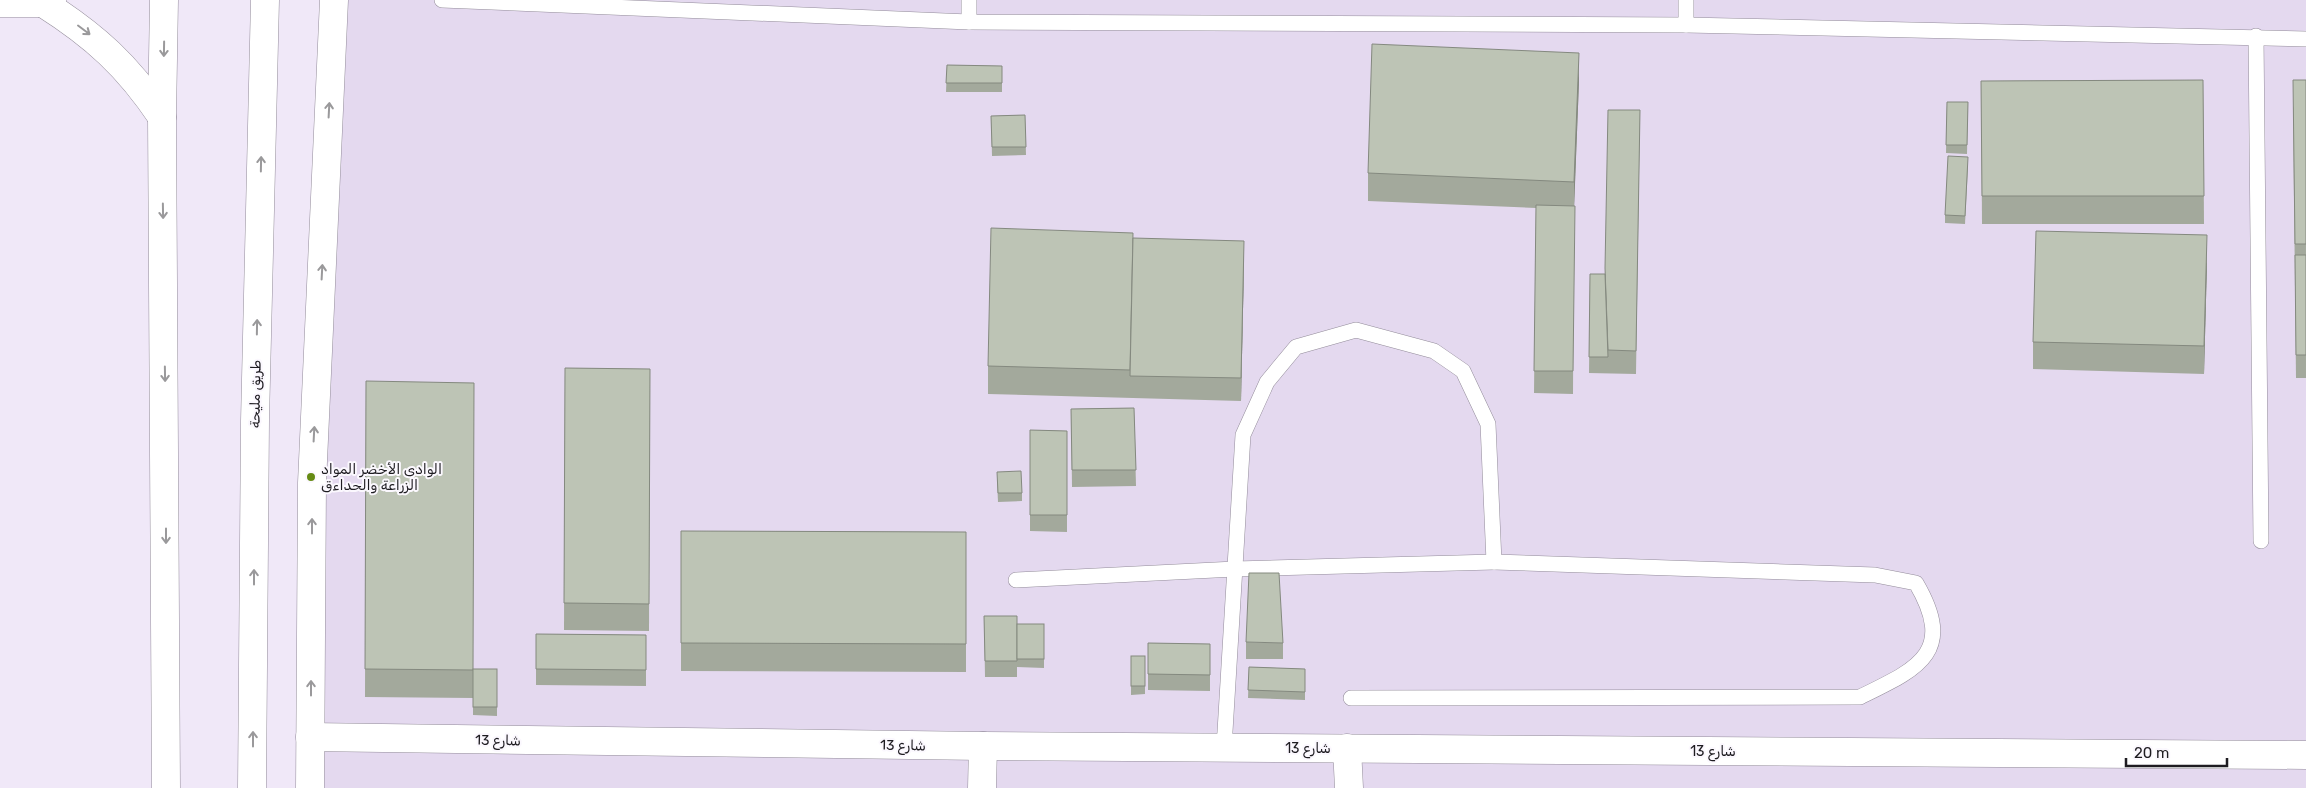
<svg xmlns="http://www.w3.org/2000/svg" width="2306" height="788" viewBox="0 0 2306 788" font-family="Rubik,'Noto Naskh Arabic',sans-serif">
	<style>
		.built { fill: #e4d9ef }
		.lines { fill: none; stroke-linecap: round; stroke-linejoin: round }
		.lane-casing { stroke: #938c9a; stroke-width: 16 }
		.street-casing { stroke: #938c9a; stroke-width: 29 }
		.primary-casing { stroke: #938c9a; stroke-width: 29 }
		.lane { stroke: #fff; stroke-width: 15 }
		.street { stroke: #fff; stroke-width: 28 }
		.primary { stroke: #fff; stroke-width: 28 }
		.wall { fill: #a3a99c }
		.shaded-wall { fill: #84897f }
		.building { fill: #bdc4b5; stroke: #84897f }
		.oneway { stroke: #9a999b }
		.poi-dot { fill: #668b14; stroke: #fbf8fe; stroke-width: 2 }
		.labels { text-anchor: middle; stroke-width: 4; stroke-linejoin: round; paint-order: stroke }
		.street-label { font-size: 14px; fill: #1e1c21; stroke: #fbf8fe }
		.poi-label { font-size: 14px; fill: #1e1c21; stroke: #fbf8fe; text-anchor: start }
	</style>
	<rect width="100%" height="100%" fill="#f0e8f8"/>
	<!-- built -->
	<path class="built" d="M341,0H2306V788H316Z"/>
	<g class="lines">
		<defs>
			<g id="lane">
				<path d="M442,0L969,22L1686,25L2306,39"/>
				<path d="M969,22V0"/>
				<path d="M1686,25V0"/>
				<path d="M2256,36L2261,541"/>
				<path d="M1016,580L1235,569L1494,562"/>
				<path d="M1224,748L1243,435L1267,382L1296,347L1356,330L1434,351L1463,371L1488,424L1494,562L1875,575L1916,583C1957,653 1917,669 1860,697L1351,698"/>
			</g>
			<g id="street">
				<path d="M0,3H43L52,0"/>
				<path d="M43,3C95,36 128,66 162,117"/>
				<path d="M310,737L983,746L2306,755"/>
				<path d="M1347,748L1349,788"/>
				<path d="M310,788L312,483L334,0"/>
				<path d="M982,788L983,746"/>
			</g>
			<g id="primary">
				<path d="M164,0L162,117L166,788"/>
				<path d="M252,788L255,421L265,0"/>
			</g>
		</defs>
		<!-- lane casing -->
		<use href="#lane" class="lane-casing"/>
		<!-- street casing -->
		<use href="#street" class="street-casing"/>
		<!-- primary casing -->
		<use href="#primary" class="primary-casing"/>
		<!-- lane -->
		<use href="#lane" class="lane"/>
		<!-- street -->
		<use href="#street" class="street"/>
		<!-- primary -->
		<use href="#primary" class="primary"/>
	</g>
	<!-- wall -->
	<g class="wall">
		<path d="M947,65L1002,66V92H946Z"/>
		<path d="M2203,80L2204,224H1982L1981,81Z"/>
		<path d="M2306,80V378H2296L2293,108Z"/>
		<path d="M1579,81L1574,206L1573,394L1534,393L1536,208L1368,201V173Z"/>
		<path d="M1947,102H1968L1967,154L1946,153Z"/>
		<path d="M1640,110L1636,374L1589,373L1590,274H1605Z"/>
		<path d="M1025,115L1026,155L992,156L991,116Z"/>
		<path d="M1968,166L1965,224L1945,223V215Z"/>
		<path d="M1244,263L1241,401L988,394V366Z"/>
		<path d="M2207,263L2204,374L2033,369V342Z"/>
		<path d="M565,368L650,369L649,631L564,630Z"/>
		<path d="M366,381L473,669H497V716L473,715V698L365,697Z"/>
		<path d="M1134,408L1136,486L1072,487L1071,409Z"/>
		<path d="M1030,430L1067,431V532L1030,531Z"/>
		<path d="M997,480L1022,493V501L998,502Z"/>
		<path d="M681,531L966,532V672L681,671Z"/>
		<path d="M984,616L1017,624H1044V668L1017,667V635V677H985Z"/>
		<path d="M536,634L646,635V686L536,685Z"/>
		<path d="M1246,642L1283,643V659H1246Z"/>
		<path d="M1148,643L1210,644V691L1148,690Z"/>
		<path d="M1131,656H1145V694L1131,695Z"/>
		<path d="M1249,667L1305,669V700L1248,698Z"/>
	</g>
	<!-- shaded-wall -->
	<g class="shaded-wall">
		<path d="M1579,53V81L1574,210V182Z"/>
		<path d="M2207,235V263L2204,374V346Z"/>
		<path d="M1244,241V263L1241,401V378Z"/>
	</g>
	<!-- building -->
	<g class="building">
		<path d="M1372,44L1579,53L1574,182L1368,173Z"/>
		<path d="M947,65L1002,66V83H946Z"/>
		<path d="M2203,80L2204,196H1982L1981,81Z"/>
		<path d="M2293,80H2306V244H2295Z"/>
		<path d="M1947,102H1968L1967,145H1946Z"/>
		<path d="M1608,110H1640L1636,351L1608,350L1605,268Z"/>
		<path d="M1025,115L1026,147H992L991,116Z"/>
		<path d="M1948,156L1968,157L1965,216L1945,215Z"/>
		<path d="M1536,205L1575,206L1573,371H1534Z"/>
		<path d="M991,228L1133,233L1130,370L988,366Z"/>
		<path d="M2036,231L2207,235L2204,346L2033,342Z"/>
		<path d="M1133,238L1244,241L1241,378L1130,376Z"/>
		<path d="M2295,255H2306V355H2296Z"/>
		<path d="M1590,274H1605L1608,357H1589Z"/>
		<path d="M565,368L650,369L649,604L564,603Z"/>
		<path d="M366,381L474,383L473,670L365,669Z"/>
		<path d="M1134,408L1136,470H1072L1071,409Z"/>
		<path d="M1030,430L1067,431V515H1030Z"/>
		<path d="M1021,471L1022,493H998L997,472Z"/>
		<path d="M681,531L966,532V644L681,643Z"/>
		<path d="M1249,573H1279L1283,643L1246,642Z"/>
		<path d="M984,616H1017V661H985Z"/>
		<rect x="1017" y="624" width="27" height="35"/>
		<path d="M536,634L646,635V670L536,669Z"/>
		<path d="M1148,643L1210,644V675L1148,674Z"/>
		<rect x="1131" y="656" width="14" height="30"/>
		<path d="M1249,667L1305,669V692L1248,690Z"/>
		<rect x="473" y="669" width="24" height="38"/>
	</g>
	<!-- one-way arrows -->
	<defs><path id="oneway-shaft" d="M-6 0H5M1.5-3L5.5 0L1.5 3" fill="none" stroke-width="1.6" stroke-linecap="round" stroke-linejoin="round" transform="scale(1.25)"/></defs>
	<g class="oneway">
		<use href="#oneway-shaft" transform="translate(84 30) rotate(37)"/>
		<use href="#oneway-shaft" transform="translate(164 49) rotate(91)"/>
		<use href="#oneway-shaft" transform="translate(329 110) rotate(-87)"/>
		<use href="#oneway-shaft" transform="translate(261 164) rotate(-89)"/>
		<use href="#oneway-shaft" transform="translate(163 211) rotate(89)"/>
		<use href="#oneway-shaft" transform="translate(322 272) rotate(-87)"/>
		<use href="#oneway-shaft" transform="translate(257 327) rotate(-89)"/>
		<use href="#oneway-shaft" transform="translate(165 374) rotate(89)"/>
		<use href="#oneway-shaft" transform="translate(314 434) rotate(-87)"/>
		<use href="#oneway-shaft" transform="translate(312 526) rotate(-90)"/>
		<use href="#oneway-shaft" transform="translate(166 536) rotate(90)"/>
		<use href="#oneway-shaft" transform="translate(254 577) rotate(-90)"/>
		<use href="#oneway-shaft" transform="translate(311 688) rotate(-90)"/>
		<use href="#oneway-shaft" transform="translate(253 739) rotate(-90)"/>
	</g>
	<!-- markers -->
	<circle class="poi-dot" cx="311" cy="477" r="5"/>
	<g class="labels">
		<!-- street labels -->
		<g class="street-label">
			<text transform="translate(255 394) rotate(-89)" y="5">طريق مليحة</text>
			<text transform="translate(498 740) rotate(1)" y="5">شارع 13</text>
			<text transform="translate(903 745) rotate(1)" y="5">شارع 13</text>
			<text x="1308" y="753">شارع 13</text>
			<text x="1713" y="756">شارع 13</text>
		</g>
		<!-- poi labels -->
		<g class="poi-label">
			<text x="321" y="474">الوادى الأخضر المواد<tspan x="321" dy="16">الزراعة والحداءق</tspan></text>
		</g>
	</g>
	<!-- scale -->
	<path d="M2126 758v8h101v-8" fill="none" stroke="#1e1c21" stroke-width="2.5"/>
	<text x="2134" y="758" font-size="15" fill="#1e1c21" stroke="#fbf8fe" stroke-width="4" paint-order="stroke">20 m</text>
</svg>
